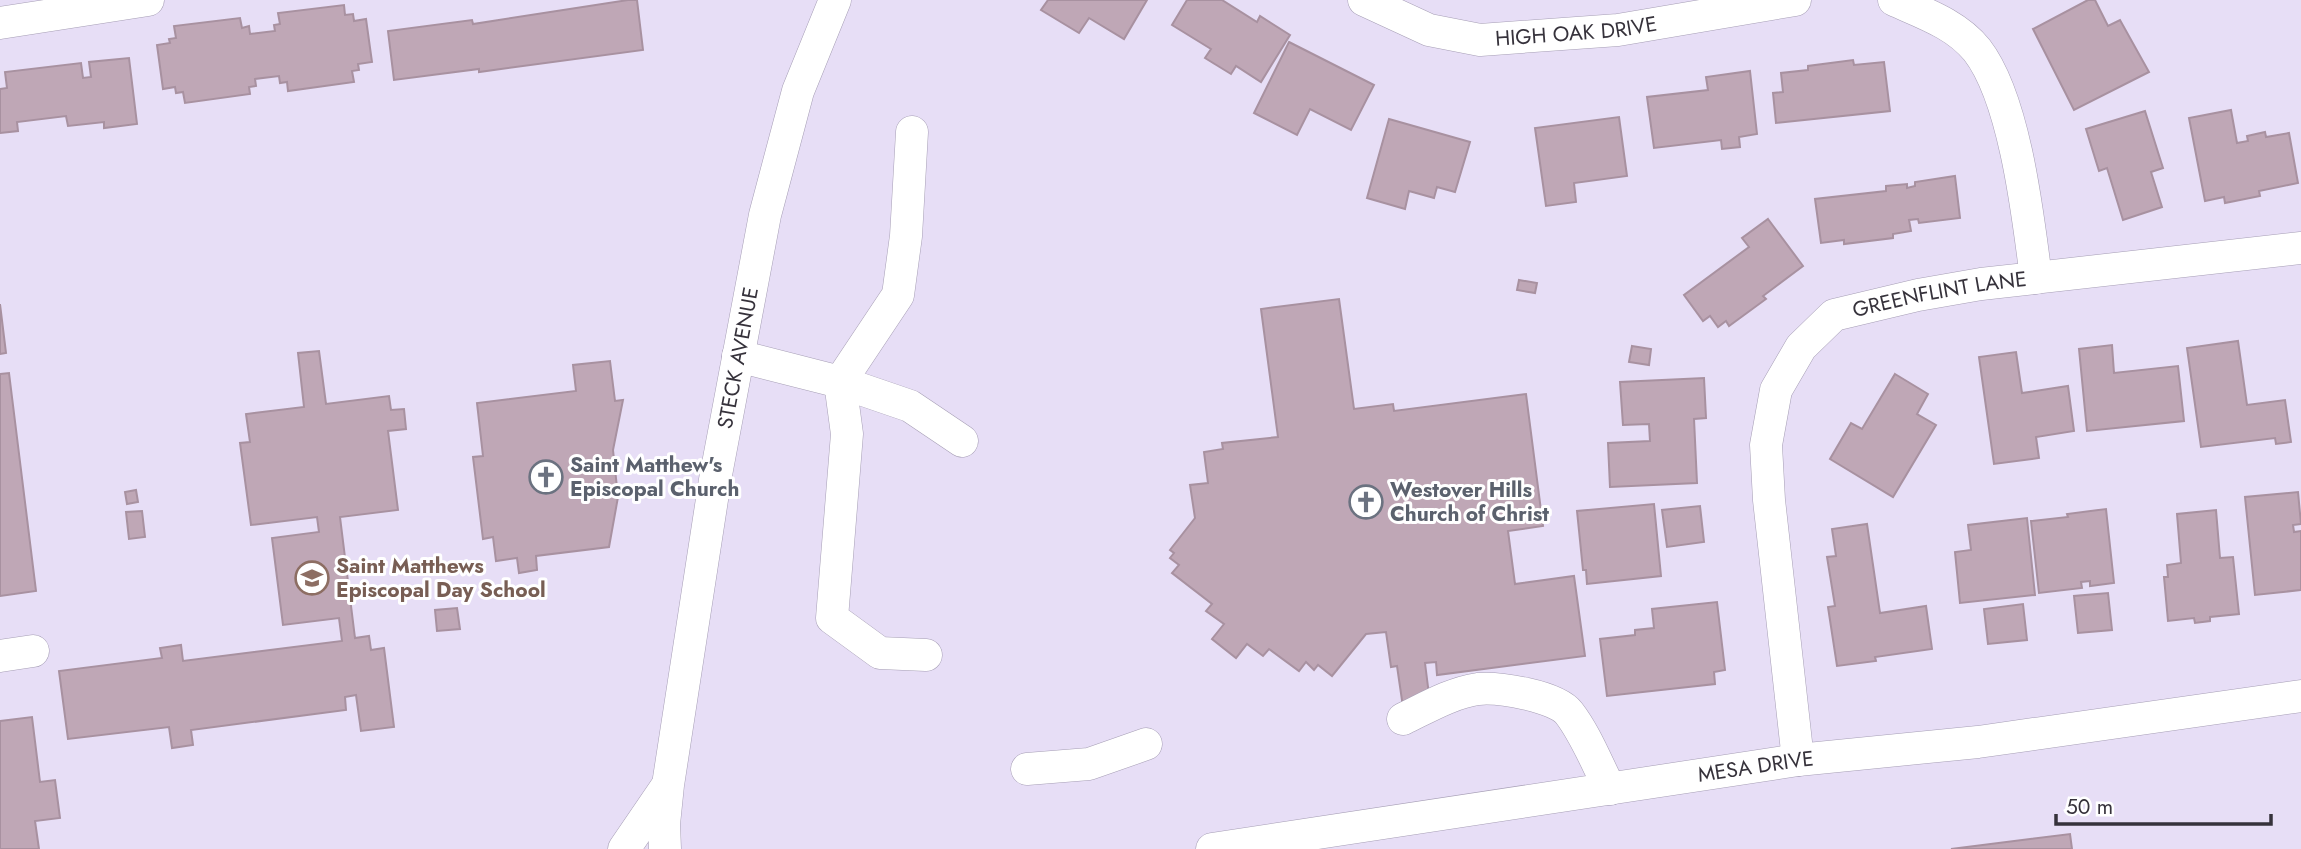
<svg xmlns="http://www.w3.org/2000/svg" width="2301" height="849" viewBox="0 0 2301 849" font-family="Jost,sans-serif">
	<style>
		.building { fill: #bfa7b6; stroke: #a891a0; stroke-width: 2 }
		.lines { fill: none; stroke-linecap: round; stroke-linejoin: round }
		.minor-casing { stroke: #a69eb5; stroke-width: 33 }
		.minor { stroke: #fff; stroke-width: 32 }
		.labels { text-anchor: middle; stroke-width: 6; stroke-linejoin: round; paint-order: stroke }
		.street-label { font-size: 21px; fill: #36323b; stroke: #fff }
		.worship-label { font-size: 21px; font-weight: bold; fill: #5b616d; stroke: #fff; text-anchor: start }
		.education-label { font-size: 21px; font-weight: bold; fill: #785e54; stroke: #fff; text-anchor: start }
	</style>
	<rect width="100%" height="100%" fill="#e7def6"/>
	<!-- building -->
	<g class="building">
		<path d="M628,0H637L643,50L479,72V69L394,80L388,31L472,20L473,24Z"/>
		<path d="M1048,0H1147L1124,39L1089,18L1079,33L1041,10Z"/>
		<path d="M1187,0H1222L1257,22L1260,16L1290,35L1261,82L1236,66L1231,74L1205,58L1211,49L1172,25Z"/>
		<path d="M2088,0H2095L2108,26L2120,20L2149,72L2074,110L2033,29Z"/>
		<path d="M344,5L345,15L353,14L354,21L366,19L372,62L358,64L359,70L352,71L354,82L288,91L287,82L280,83L279,76L255,79L256,86L249,87L250,94L185,103L183,92L176,93L175,87L163,89L157,45L170,43L169,39L176,38L174,26L240,18L242,28L249,26L250,34L275,31L274,25L280,24L278,13Z"/>
		<path d="M1289,42L1374,85L1351,130L1310,109L1297,135L1254,113Z"/>
		<path d="M129,58L137,124L104,128V122L68,126L66,116L17,122L18,131L0,133V89L7,88L5,72L81,63L83,78L91,77L89,62Z"/>
		<path d="M1853,60L1854,65L1884,62L1890,111L1776,123L1773,93L1783,92L1781,73L1808,70V66Z"/>
		<path d="M1750,71L1757,134L1739,137L1740,147L1722,149L1721,140L1654,148L1647,97L1708,90L1706,77Z"/>
		<path d="M2231,110L2237,143L2248,141L2247,136L2265,132L2266,137L2289,133L2298,183L2259,191L2260,196L2225,203L2224,197L2205,201L2189,118Z"/>
		<path d="M2145,111L2163,168L2151,172L2162,207L2123,220L2107,168L2099,171L2086,129Z"/>
		<path d="M1619,117L1627,176L1574,183L1576,202L1546,206L1535,128Z"/>
		<path d="M1389,119L1470,142L1455,192L1437,187L1434,198L1409,191L1405,209L1367,198Z"/>
		<path d="M1955,176L1960,218L1919,223L1918,219L1909,220L1911,231L1893,234V238L1844,244V240L1821,243L1815,199L1886,191V186L1907,184V188L1915,186V182Z"/>
		<path d="M1768,219L1803,266L1763,296L1766,299L1729,326L1726,321L1718,327L1710,316L1703,321L1684,295L1749,247L1742,238Z"/>
		<path d="M1519,280L1537,283L1535,293L1517,290Z"/>
		<path d="M1339,299L1354,409L1393,404L1394,411L1526,394L1543,526L1508,531L1515,584L1574,576L1585,656L1437,675L1436,662L1425,663L1430,703L1403,707L1397,666L1391,667L1386,632L1366,634L1332,676L1318,665L1314,670L1306,662L1299,671L1269,649L1263,656L1247,644L1236,658L1212,639L1224,624L1206,611L1212,604L1172,573L1179,565L1170,558L1174,553L1170,550L1195,518L1190,485L1208,483L1204,452L1223,449L1222,443L1278,437L1261,309Z"/>
		<path d="M0,304L6,353L0,354Z"/>
		<path d="M2238,341L2247,405L2285,400L2291,442L2276,444L2275,438L2201,447L2187,348Z"/>
		<path d="M2112,345L2114,373L2178,366L2184,421L2087,431L2079,349Z"/>
		<path d="M1632,346L1651,349L1649,365L1629,362Z"/>
		<path d="M319,351L326,404L389,396L391,410L404,409L406,429L388,431L398,510L340,517L355,638L369,636L371,650L384,648L394,727L361,731L356,695L345,697L346,710L191,730L193,745L172,748L169,727L68,739L59,671L162,658L160,648L181,645L183,661L342,641L339,618L283,625L272,538L319,532L317,517L251,525L240,443L250,442L246,414L304,407L298,353Z"/>
		<path d="M2016,352L2022,393L2068,386L2074,431L2036,437L2039,458L1994,464L1979,357Z"/>
		<path d="M610,361L615,401L623,400L613,450L618,497L609,547L536,556L537,570L519,573L517,558L496,561L493,537L483,539L473,457L483,456L477,403L576,391L573,365Z"/>
		<path d="M9,373L36,591L0,596V374Z"/>
		<path d="M1895,374L1928,394L1917,414L1936,425L1893,497L1830,459L1851,423L1862,429Z"/>
		<path d="M1704,378L1706,418L1694,419L1697,483L1610,487L1608,443L1650,441L1649,424L1623,425L1620,382Z"/>
		<path d="M136,490L138,502L127,504L125,492Z"/>
		<path d="M2298,492L2301,524L2293,525L2294,532L2301,531V590L2255,595L2245,497Z"/>
		<path d="M1654,504L1661,576L1587,584L1586,570H1583L1577,511Z"/>
		<path d="M1700,506L1704,542L1667,547L1662,510Z"/>
		<path d="M2106,509L2114,583L2090,586V581L2081,582L2082,588L2039,593L2031,521L2068,517L2067,514Z"/>
		<path d="M2216,510L2220,558L2233,557L2239,614L2210,617V621L2195,623L2194,618L2168,621L2164,577H2168L2167,565L2181,563L2177,514Z"/>
		<path d="M142,511L145,537L129,539L126,512Z"/>
		<path d="M2027,518L2035,595L1960,603L1955,552L1971,550L1968,525Z"/>
		<path d="M1867,524L1880,613L1926,606L1932,649L1875,657L1876,661L1837,666L1828,607L1835,606L1827,557L1836,556L1832,529Z"/>
		<path d="M2108,593L2112,630L2078,633L2074,596Z"/>
		<path d="M1717,602L1725,670L1714,672L1715,684L1607,696L1600,639L1635,635V630L1654,628L1652,609Z"/>
		<path d="M2023,604L2027,640L1988,644L1984,609Z"/>
		<path d="M457,608L460,629L437,631L435,610Z"/>
		<path d="M32,717L40,782L55,780L60,818L35,821L39,849H0V721Z"/>
		<path d="M2070,834L2072,849H1951Z"/>
	</g>
	<g class="lines">
		<defs>
			<g id="minor">
				<path id="s1" d="M1364,0L1429,30L1480,40L1618,30L1795,0"/>
				<path d="M1894,0C1923,13 1956,24 1977,50C2015,99 2028,216 2036,278"/>
				<path d="M0,23L148,0"/>
				<path d="M912,132L906,236L898,295L840,382L847,434L832,618L880,653L926,655"/>
				<path d="M738,356L840,382L910,406L962,441"/>
				<path d="M0,656L33,651"/>
				<path d="M1403,719C1426,708 1451,693 1478,689C1499,687 1556,696 1569,713C1586,735 1597,764 1610,789"/>
				<path id="s2" d="M1798,760L1769,500L1766,445L1776,390L1801,347L1834,315L1918,295L1981,284L2301,248"/>
				<path d="M1027,769L1089,764L1146,744"/>
				<path d="M624,849L665,789"/>
				<path id="s3" d="M665,849L664,824L668,785L715,480L765,215L798,91L835,0"/>
				<path id="s4" d="M1212,849L1798,760L1978,742L2301,696"/>
			</g>
		</defs>
		<!-- minor casing -->
		<use href="#minor" class="minor-casing"/>
		<!-- minor -->
		<use href="#minor" class="minor"/>
	</g>
	<!-- icons -->
	<defs>
		<symbol id="church-ring" viewBox="-11 -11 22 22"><circle r="9.5" fill="#fff" stroke="#6b7280" stroke-width="1.5"/><path d="M-1.2-6h2.4v3.5h3.3v2.4h-3.3V6h-2.4V-.1h-3.3v-2.4h3.3Z" fill="#6b7280"/></symbol>
		<symbol id="school-ring" viewBox="-11 -11 22 22"><circle r="9.5" fill="#fff" stroke="#8d6e63" stroke-width="1.5"/><path d="M0-5L7-2L0 1L-7-2ZM-4 1L0 2.5L4 1V4Q0 6-4 4Z" fill="#8d6e63"/></symbol>
	</defs>
	<g fill-rule="evenodd">
		<use href="#church-ring" x="527" y="458" width="38" height="38"/>
		<use href="#church-ring" x="1347" y="483" width="38" height="38"/>
		<use href="#school-ring" x="293" y="559" width="38" height="38"/>
	</g>
	<g class="labels">
		<!-- street labels -->
		<g class="street-label">
			<text dy="7" stroke="none"><textPath href="#s1" startOffset="220">HIGH OAK DRIVE</textPath></text>
			<text dy="7" stroke="none"><textPath href="#s2" startOffset="576">GREENFLINT LANE</textPath></text>
			<text dy="7" stroke="none"><textPath href="#s3" startOffset="497">STECK AVENUE</textPath></text>
			<text dy="7" stroke="none"><textPath href="#s4" startOffset="550">MESA DRIVE</textPath></text>
		</g>
		<!-- worship labels -->
		<g class="worship-label">
			<text x="570" y="472">Saint Matthew's<tspan x="570" dy="24">Episcopal Church</tspan></text>
			<text x="1390" y="497">Westover Hills<tspan x="1390" dy="24">Church of Christ</tspan></text>
		</g>
		<!-- education labels -->
		<g class="education-label">
			<text x="336" y="573">Saint Matthews<tspan x="336" dy="24">Episcopal Day School</tspan></text>
		</g>
	</g>
	<!-- scale -->
	<path d="M2056 814v10h215v-10" fill="none" stroke="#36323b" stroke-width="3.5"/>
	<text x="2066" y="814" font-size="21" fill="#36323b" stroke="#ffffff" stroke-width="5" paint-order="stroke">50 m</text>
</svg>
